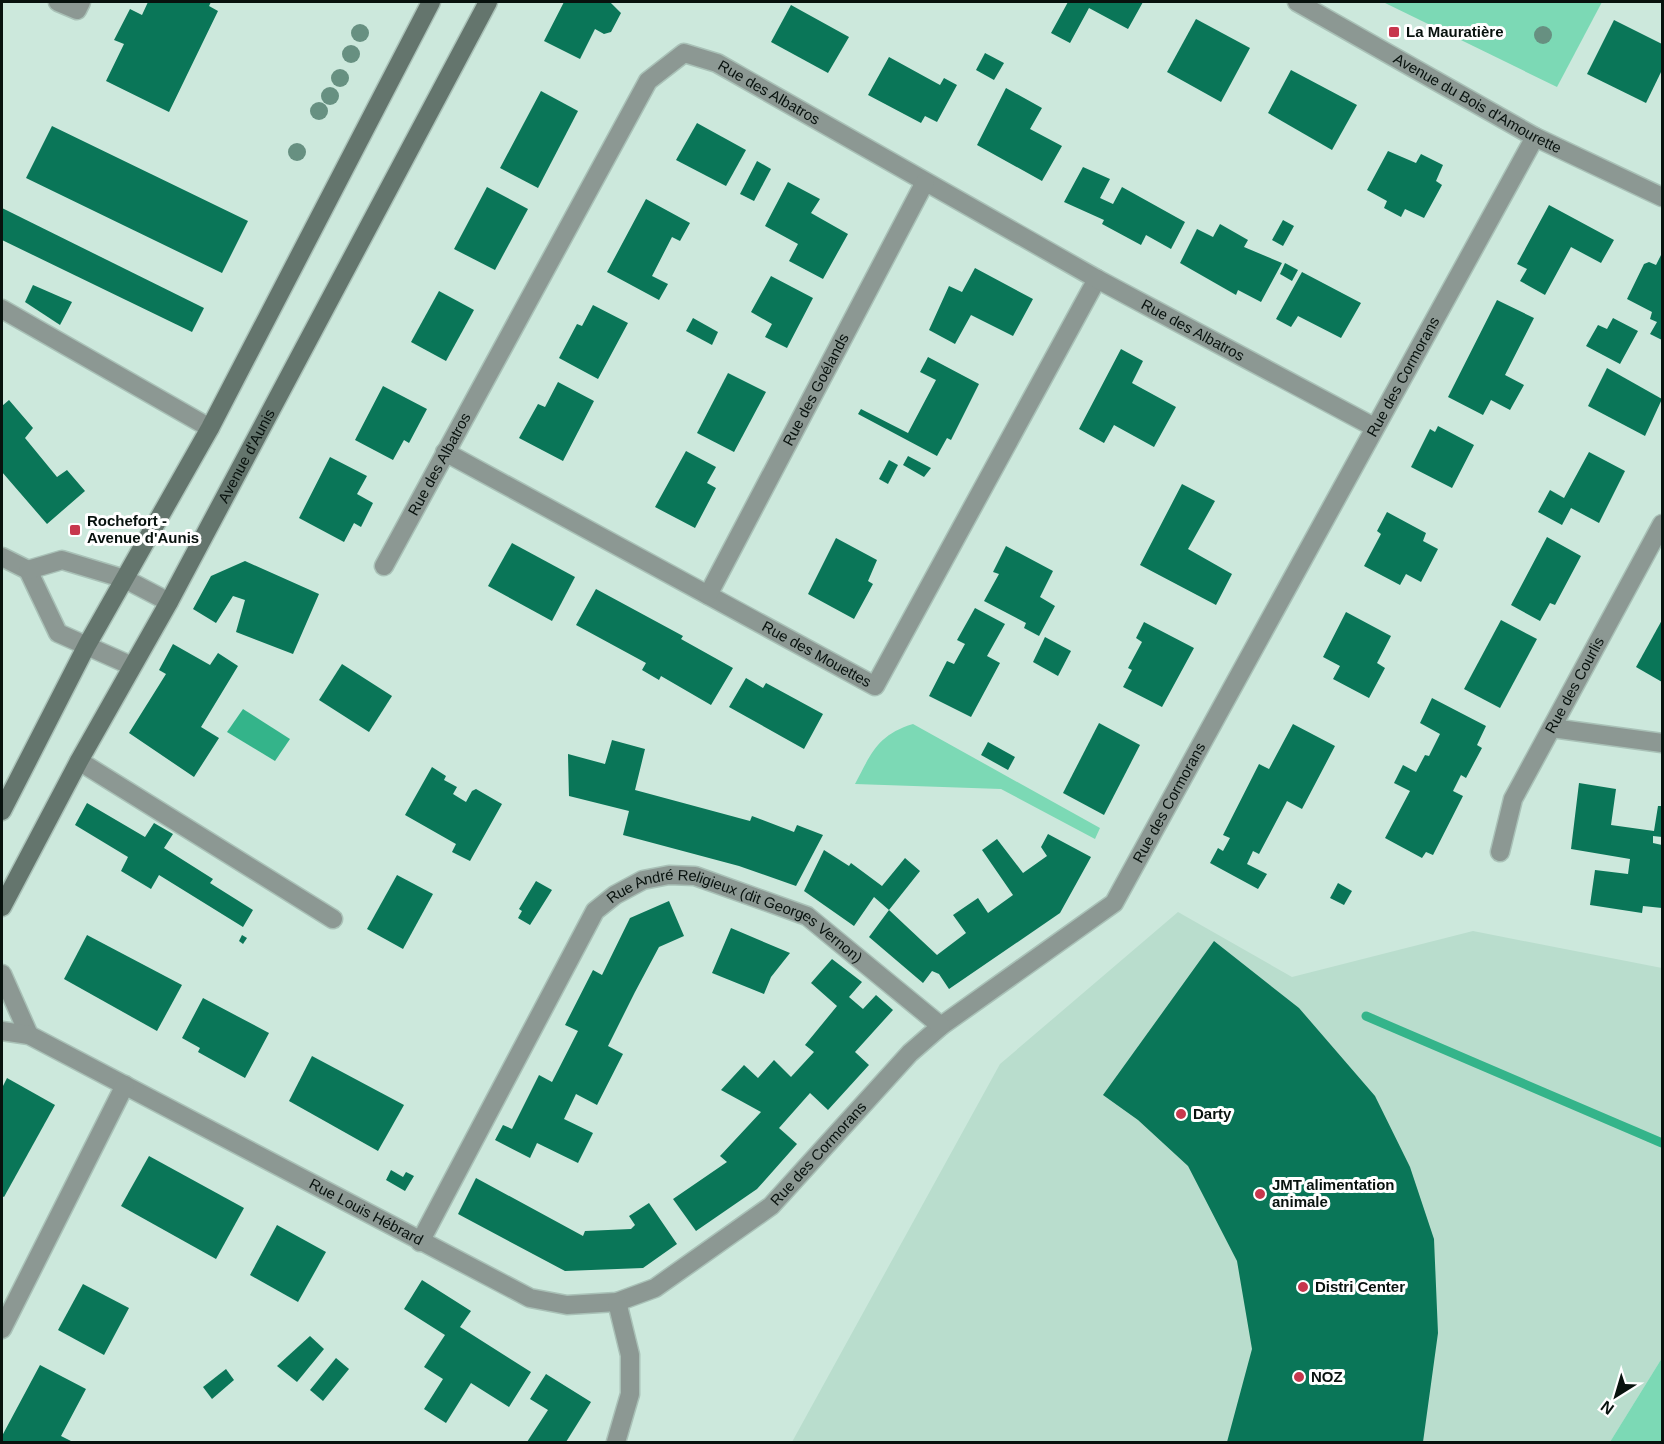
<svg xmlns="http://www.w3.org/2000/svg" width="1664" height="1444" viewBox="0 0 1664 1444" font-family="Arial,sans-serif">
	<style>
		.built { fill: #b9ddcd }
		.green { fill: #7cd9b5 }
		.water { fill: #34b48a }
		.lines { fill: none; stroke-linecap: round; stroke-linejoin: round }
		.stream { stroke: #34b48a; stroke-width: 9 }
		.building { fill: #0a7658 }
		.lane-casing { stroke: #a9c1b7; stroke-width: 21 }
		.street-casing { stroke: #a9c1b7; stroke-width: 21 }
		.secondary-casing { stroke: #a9c1b7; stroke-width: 21 }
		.lane { stroke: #8c9893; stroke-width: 18 }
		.street { stroke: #8c9893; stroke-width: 18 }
		.secondary { stroke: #64756d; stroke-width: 18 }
		.tree { fill: #679081 }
		.poi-dot { fill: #c7374d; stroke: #fff; stroke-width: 2 }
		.labels { text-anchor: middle; stroke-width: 6; stroke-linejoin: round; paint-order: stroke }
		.poi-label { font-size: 15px; font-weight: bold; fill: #08120e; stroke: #fff; text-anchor: start }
		.street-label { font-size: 15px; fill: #08120e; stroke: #fff }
	</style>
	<rect width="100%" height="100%" fill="#cce8dc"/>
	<!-- built -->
	<path class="built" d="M1178,912L1292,977L1473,931L1662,968V1358L1610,1442H792L1000,1064Z"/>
	<!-- green -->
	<g class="green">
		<path d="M1383,2H1602L1557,87Z"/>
		<path d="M913,724L1100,828L1095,839L1001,789L855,784C871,754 877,735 913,724Z"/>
		<path d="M1662,1358V1442H1610Z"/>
	</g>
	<!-- water -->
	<path class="water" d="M243,709L290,739L275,761L227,732Z"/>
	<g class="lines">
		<!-- stream -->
		<path class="stream" d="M1366,1016L1662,1143"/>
	</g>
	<!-- building -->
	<g class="building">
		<path d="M148,2H211L209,6L218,11L169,112L106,81L124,44L114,40L130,9L142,15Z"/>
		<path d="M564,2H610L621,13L611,32L604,34L595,29L580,59L544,41Z"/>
		<path d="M1068,2H1143L1128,29L1089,8L1070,43L1051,33Z"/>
		<path d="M791,5L849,37L828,73L771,42Z"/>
		<path d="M1196,19L1250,48L1221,102L1167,72Z"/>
		<path d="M1614,20L1662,44V70L1646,103L1587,74Z"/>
		<path d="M985,53L1004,63L994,80L976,70Z"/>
		<path d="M889,57L940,85L944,78L957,85L937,122L925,116L921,123L868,95Z"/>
		<path d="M1291,70L1357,105L1332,150L1268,113Z"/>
		<path d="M1006,88L1042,108L1030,129L1062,146L1042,181L977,145Z"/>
		<path d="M541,91L578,111L538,188L500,168Z"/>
		<path d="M697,123L746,150L726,186L676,160Z"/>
		<path d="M52,126L248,221L222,273L26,178Z"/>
		<path d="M1388,151L1416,163L1421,154L1443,165L1436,181L1442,185L1424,218L1405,209L1401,217L1384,208L1387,201L1367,190Z"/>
		<path d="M757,161L771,169L754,201L740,194Z"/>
		<path d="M1083,167L1110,179L1100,198L1113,204L1122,187L1185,222L1171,249L1146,235L1141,245L1102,224L1104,220L1064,202Z"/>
		<path d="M788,182L820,199L811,213L848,234L823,279L789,261L798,244L765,226Z"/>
		<path d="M487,187L528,209L495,270L454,249Z"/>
		<path d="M646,199L690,223L680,241L672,237L652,276L668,284L659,300L607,272Z"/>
		<path d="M1549,205L1614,240L1601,263L1571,247L1545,295L1520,281L1527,269L1517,264Z"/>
		<path d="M2,208L204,308L192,332L2,240Z"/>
		<path d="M1283,220L1294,226L1283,246L1272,240Z"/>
		<path d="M1220,224L1248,240L1244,247L1282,263L1261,302L1238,290L1236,295L1180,263L1197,229L1213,237Z"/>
		<path d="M1661,255L1662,256V340L1650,334L1657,322L1650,319L1652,312L1627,299L1644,264L1649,262L1656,265Z"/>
		<path d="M1285,263L1298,270L1292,281L1280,274Z"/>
		<path d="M975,268L1033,299L1013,336L971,315L955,344L929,330L949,286L962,292Z"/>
		<path d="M1302,272L1361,303L1341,338L1298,316L1291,327L1276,319Z"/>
		<path d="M771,276L813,298L787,348L765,337L772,324L751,312Z"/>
		<path d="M33,285L72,302L60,325L25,302Z"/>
		<path d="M439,291L474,310L446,361L411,342Z"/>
		<path d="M1497,300L1534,318L1505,375L1524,385L1510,410L1491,400L1483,415L1448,397Z"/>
		<path d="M593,305L628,323L598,379L559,358L577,324L582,326Z"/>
		<path d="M693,318L718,332L712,345L686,331Z"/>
		<path d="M1613,318L1638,331L1620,364L1586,346L1598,325L1607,329Z"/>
		<path d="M1121,349L1143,361L1132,383L1176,407L1154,447L1114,425L1104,443L1079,429Z"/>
		<path d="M928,357L979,384L951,440L947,438L937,456L858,414L861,409L908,433L936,380L920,372Z"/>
		<path d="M1607,368L1662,399L1645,436L1588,406Z"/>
		<path d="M728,373L766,392L734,452L697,433Z"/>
		<path d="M558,382L594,401L563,461L519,438L538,404L545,407Z"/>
		<path d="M383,386L427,409L409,443L404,440L393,460L355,440Z"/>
		<path d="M9,400L33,428L25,438L57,477L67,470L85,491L47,524L2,472V406Z"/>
		<path d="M1438,426L1474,445L1452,488L1411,467L1430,429L1435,432Z"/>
		<path d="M686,451L716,467L707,483L716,488L695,528L655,507Z"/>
		<path d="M1589,452L1625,471L1599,523L1571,508L1562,525L1538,512L1550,490L1564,498Z"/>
		<path d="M908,456L931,468L924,477L903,465Z"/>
		<path d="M330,457L367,476L357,494L373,503L361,527L354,523L344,542L299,518Z"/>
		<path d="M889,460L898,465L888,484L879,479Z"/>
		<path d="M1182,484L1215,501L1188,549L1232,574L1216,605L1140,565Z"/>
		<path d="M1387,512L1426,533L1423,541L1438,549L1421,582L1406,574L1400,585L1364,566L1381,534L1377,531Z"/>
		<path d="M1547,537L1581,556L1555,605L1550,603L1540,621L1511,605Z"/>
		<path d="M836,538L877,560L868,581L873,584L854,619L808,594Z"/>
		<path d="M512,543L575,577L552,621L488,586Z"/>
		<path d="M1006,546L1053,571L1040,597L1055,606L1039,636L1024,628L1026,623L984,601L999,574L993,572Z"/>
		<path d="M245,561L319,594L293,654L236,632L245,600L233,596L216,623L193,609L211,576Z"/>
		<path d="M596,589L683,636L681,639L733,668L711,705L661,676L659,680L642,670L646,663L576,625Z"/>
		<path d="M975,608L1005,624L987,656L1000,663L971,717L929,696L947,661L954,664L965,644L957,640Z"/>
		<path d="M1346,612L1391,636L1377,663L1385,668L1369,698L1333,679L1340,666L1323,657Z"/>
		<path d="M1501,620L1537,639L1500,708L1464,689Z"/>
		<path d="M1662,620V682L1636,667Z"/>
		<path d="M1144,622L1194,648L1162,707L1123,687L1132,670L1128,668L1142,642L1136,638Z"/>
		<path d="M1045,637L1071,651L1058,676L1033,662Z"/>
		<path d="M173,644L210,665L218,653L238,666L201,727L219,738L194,777L129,733L166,674L159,670Z"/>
		<path d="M342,664L392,696L369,732L319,700Z"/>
		<path d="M746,678L763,688L766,683L823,714L804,749L729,707Z"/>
		<path d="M1432,698L1486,726L1477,745L1482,748L1466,778L1461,775L1453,791L1463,796L1433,855L1426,852L1422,858L1385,838L1410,791L1394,783L1403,765L1416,772L1425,755L1429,756L1440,734L1420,723Z"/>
		<path d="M1099,723L1140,745L1104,815L1063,793Z"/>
		<path d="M1293,724L1335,746L1302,809L1287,801L1259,854L1253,851L1247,864L1267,874L1258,889L1210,863L1218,848L1223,851L1230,838L1223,835L1259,764L1269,769Z"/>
		<path d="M612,740L645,749L635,790L750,821L752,816L794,832L797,825L823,835L796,886L739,866L623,835L629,811L569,796L568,754L605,764Z"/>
		<path d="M988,742L1015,757L1008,770L981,755Z"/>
		<path d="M432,767L446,776L444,780L457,787L453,794L466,802L472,791L476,789L502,804L470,861L452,852L456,844L405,815Z"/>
		<path d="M1579,783L1616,789L1611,825L1654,831L1658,806H1662V837L1653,836V843L1662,845V908L1643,906L1642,913L1590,905L1595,870L1628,874L1630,859L1571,849Z"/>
		<path d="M87,803L145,837L154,823L173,834L164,848L213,879L210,883L253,910L243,927L159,875L151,889L121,871L128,857L75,825Z"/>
		<path d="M1048,834L1091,857L1060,913L949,989L939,974L932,971L923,983L869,937L889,910L874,897L854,926L804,891L824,850L849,866L851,863L882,886L905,858L920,871L889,910L937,955L966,933L953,915L978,898L988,913L1013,895L982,850L997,839L1023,873L1047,856L1041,847Z"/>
		<path d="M397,875L433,894L403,949L367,929Z"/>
		<path d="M536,881L552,890L530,925L518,918L522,911L519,909Z"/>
		<path d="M1338,883L1352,891L1344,905L1330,898Z"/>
		<path d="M669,901L684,936L659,947L635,992L608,1046L623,1054L597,1105L576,1094L564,1119L593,1133L578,1163L537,1143L530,1158L495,1140L503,1125L512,1129L539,1075L552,1082L578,1031L565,1025L593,970L602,975L630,918Z"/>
		<path d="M731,928L790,953L771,977L764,994L712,973Z"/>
		<path d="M87,935L182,985L157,1031L64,979Z"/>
		<path d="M242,935L247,938L243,944L239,941Z"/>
		<path d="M1214,941L1299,1008L1375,1096L1410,1167L1434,1239L1438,1333L1423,1442H1227L1252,1349L1237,1261L1188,1166L1138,1120L1103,1095Z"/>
		<path d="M832,959L862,982L849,997L863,1009L876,995L893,1010L855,1052L869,1065L828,1110L810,1093L779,1128L797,1144L757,1189L696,1231L673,1199L727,1162L720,1156L761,1112L721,1090L744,1065L758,1078L774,1060L791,1077L814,1052L805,1045L837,1006L811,983Z"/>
		<path d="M203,998L269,1033L245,1078L198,1052L200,1048L182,1038Z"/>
		<path d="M312,1056L404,1105L378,1151L289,1101Z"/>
		<path d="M7,1078L55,1105L4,1197L2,1196V1088Z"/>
		<path d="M149,1156L244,1208L216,1259L121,1206Z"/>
		<path d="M391,1170L403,1177L406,1172L414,1176L405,1191L386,1180Z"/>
		<path d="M476,1178L583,1236L585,1231L631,1229L635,1225L629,1216L649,1203L677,1244L643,1268L565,1271L458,1214Z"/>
		<path d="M277,1225L326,1252L298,1302L250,1275Z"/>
		<path d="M422,1280L471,1311L460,1327L531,1372L509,1407L471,1383L446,1423L424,1409L443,1379L424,1367L445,1335L404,1309Z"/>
		<path d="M83,1284L129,1308L104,1355L58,1330Z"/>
		<path d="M310,1336L324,1349L297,1382L277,1366Z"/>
		<path d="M336,1358L349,1369L323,1401L310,1390Z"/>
		<path d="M40,1365L86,1389L61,1436L73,1442H2V1436Z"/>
		<path d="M226,1369L234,1380L212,1399L203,1387Z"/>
		<path d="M546,1374L591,1402L566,1442H527L548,1410L530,1399Z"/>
	</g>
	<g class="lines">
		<defs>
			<g id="lane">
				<path d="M2,309L210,428"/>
				<path d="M79,761L333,919"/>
			</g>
			<g id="street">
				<path d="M58,2L77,10L81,2"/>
				<path id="s1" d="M1297,2L1535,137L1662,197"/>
				<path id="s2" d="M445,452L875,686L1097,279"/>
				<path d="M2,557L28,570L58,633L132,666"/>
				<path id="s3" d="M384,566L648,81L684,53L717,63L1097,279L1374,427"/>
				<path d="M28,570L62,560L125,579L169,602"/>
				<path id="s4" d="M708,595L925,182"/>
				<path d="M1552,728L1662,743"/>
				<path id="s5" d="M1500,852L1513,799L1662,524"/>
				<path d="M2,974L29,1035"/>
				<path id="s6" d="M2,1031L29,1035L530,1298L567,1305L617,1302L655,1288L771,1206L910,1053L941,1026L1114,903L1535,137"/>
				<path id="s7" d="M420,1242L595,911L615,895L643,880L669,875L695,876L807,916L941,1026"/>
				<path d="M2,1329L125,1085"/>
				<path d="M616,1442L630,1394V1355L617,1302"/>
			</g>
			<g id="secondary">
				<path d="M2,811L87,645L210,428L431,2"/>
				<path id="s8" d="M2,907L79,761L169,602L488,2"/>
			</g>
		</defs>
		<!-- lane casing -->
		<use href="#lane" class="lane-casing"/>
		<!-- street casing -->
		<use href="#street" class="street-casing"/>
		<!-- secondary casing -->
		<use href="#secondary" class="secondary-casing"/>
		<!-- lane -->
		<use href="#lane" class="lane"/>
		<!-- street -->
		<use href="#street" class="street"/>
		<!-- secondary -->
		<use href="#secondary" class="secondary"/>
	</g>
	<!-- trees -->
	<g class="tree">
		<circle cx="360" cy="33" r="9"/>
		<circle cx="1543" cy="35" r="9"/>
		<circle cx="351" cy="54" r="9"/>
		<circle cx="340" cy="78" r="9"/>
		<circle cx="330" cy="96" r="9"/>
		<circle cx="319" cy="111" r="9"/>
		<circle cx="297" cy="152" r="9"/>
	</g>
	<!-- markers -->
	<g class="poi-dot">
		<rect x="1388" y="26" width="12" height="12" rx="3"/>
		<rect x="69" y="524" width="12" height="12" rx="3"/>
		<circle cx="1181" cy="1114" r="6"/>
		<circle cx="1260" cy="1194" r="6"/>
		<circle cx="1303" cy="1287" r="6"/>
		<circle cx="1299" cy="1377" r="6"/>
	</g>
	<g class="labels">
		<!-- poi labels -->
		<g class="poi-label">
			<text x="1406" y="37">La Mauratière</text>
			<text x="87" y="526">Rochefort -<tspan x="87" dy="17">Avenue d'Aunis</tspan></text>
			<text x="1193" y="1119">Darty</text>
			<text x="1272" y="1190">JMT alimentation<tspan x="1272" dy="17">animale</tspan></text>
			<text x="1315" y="1292">Distri Center</text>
			<text x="1311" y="1382">NOZ</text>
		</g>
		<!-- street labels -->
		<g class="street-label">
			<text dy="5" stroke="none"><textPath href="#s3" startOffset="692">Rue des Albatros</textPath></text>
			<text dy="5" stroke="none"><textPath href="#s1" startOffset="207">Avenue du Bois d'Amourette</textPath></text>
			<text dy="5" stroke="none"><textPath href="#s3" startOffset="1178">Rue des Albatros</textPath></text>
			<text dy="5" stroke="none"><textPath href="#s6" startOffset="1924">Rue des Cormorans</textPath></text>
			<text dy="5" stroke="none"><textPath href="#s4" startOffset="232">Rue des Goélands</textPath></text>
			<text dy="5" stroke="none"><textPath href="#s8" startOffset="513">Avenue d'Aunis</textPath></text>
			<text dy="5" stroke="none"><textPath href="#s3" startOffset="116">Rue des Albatros</textPath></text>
			<text dy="5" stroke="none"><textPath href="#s2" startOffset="423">Rue des Mouettes</textPath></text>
			<text dy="5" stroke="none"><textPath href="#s5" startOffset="184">Rue des Courlis</textPath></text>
			<text dy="5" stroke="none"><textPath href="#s6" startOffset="1438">Rue des Cormorans</textPath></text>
			<text dy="5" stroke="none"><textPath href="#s7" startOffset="532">Rue André Religieux (dit Georges Vernon)</textPath></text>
			<text dy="5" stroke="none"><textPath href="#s6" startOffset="934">Rue des Cormorans</textPath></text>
			<text dy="5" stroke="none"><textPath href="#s6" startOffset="408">Rue Louis Hébrard</textPath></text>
		</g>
	</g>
	<!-- border -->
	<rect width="1664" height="1444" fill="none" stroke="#08120e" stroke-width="6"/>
	<!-- north arrow -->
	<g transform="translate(1616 1396) rotate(217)" stroke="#ffffff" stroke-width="4.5" paint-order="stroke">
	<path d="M0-4.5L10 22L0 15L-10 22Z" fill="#08120e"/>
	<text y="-9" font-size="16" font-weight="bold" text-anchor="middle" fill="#08120e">N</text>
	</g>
</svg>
